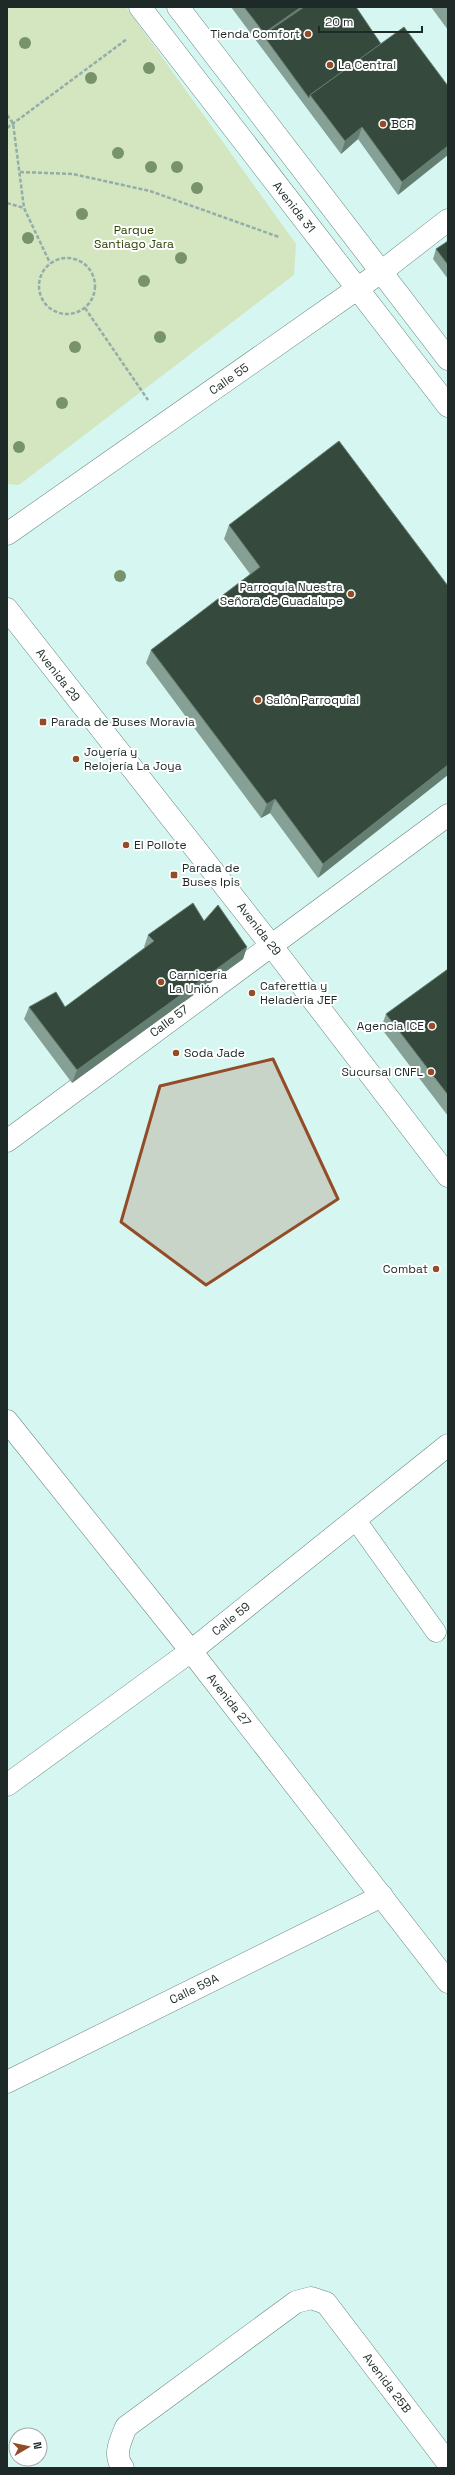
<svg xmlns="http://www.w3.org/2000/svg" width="455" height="2475" viewBox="0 0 455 2475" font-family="'Space Grotesk',sans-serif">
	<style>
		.green { fill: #d3e6c0 }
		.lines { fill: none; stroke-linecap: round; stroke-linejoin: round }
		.service-casing { stroke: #678680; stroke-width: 21 }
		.minor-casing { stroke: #678680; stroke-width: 23 }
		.tertiary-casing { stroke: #678680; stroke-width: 23 }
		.secondary-casing { stroke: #678680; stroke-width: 23 }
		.path { stroke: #94ada9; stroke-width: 2.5; stroke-dasharray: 4 2; stroke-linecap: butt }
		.service { stroke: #fff; stroke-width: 20 }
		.minor { stroke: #fff; stroke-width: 22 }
		.tertiary { stroke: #fff; stroke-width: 22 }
		.secondary { stroke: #fff; stroke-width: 22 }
		.tree { fill: #78936c }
		.wall { fill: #86a096 }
		.shaded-wall { fill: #657e72 }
		.building { fill: #354a3c; stroke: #657e72 }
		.marked { fill: #934c27; fill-opacity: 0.2; stroke: #934c27; stroke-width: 3; stroke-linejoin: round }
		.poi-dot { fill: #934c27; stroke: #fff; stroke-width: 1.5 }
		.labels { text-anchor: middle; stroke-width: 4; stroke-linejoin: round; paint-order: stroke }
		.poi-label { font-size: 12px; fill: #1d2a28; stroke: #fff; text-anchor: start }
		.street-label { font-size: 12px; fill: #1d2a28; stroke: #fff }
		.park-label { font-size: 12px; fill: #2b4200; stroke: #fff }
	</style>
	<rect width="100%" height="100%" fill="#d6f7f1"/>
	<!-- green -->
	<path class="green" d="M7,7H126L296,244L294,275L19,485L7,484Z"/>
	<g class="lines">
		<defs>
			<path id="service" d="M355,1519L436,1632"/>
			<g id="minor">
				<path d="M7,1141L448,815"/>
				<path d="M7,1421L191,1651L448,1982"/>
				<path d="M7,1785L191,1651L448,1445"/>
				<path d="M7,2082L382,1896"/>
				<path d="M123,2468C113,2455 120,2442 126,2427L296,2302L311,2298L326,2303L448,2463"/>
			</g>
			<path id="tertiary" d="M381,272L448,220"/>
			<g id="secondary">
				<path d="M140,7L448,406"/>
				<path d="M178,7L448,359"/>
				<path d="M7,534L381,272"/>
				<path d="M7,609L271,945L448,1176"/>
			</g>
		</defs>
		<!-- service casing -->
		<use href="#service" class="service-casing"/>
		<!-- minor casing -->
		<use href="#minor" class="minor-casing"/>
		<!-- tertiary casing -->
		<use href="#tertiary" class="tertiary-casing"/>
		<!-- secondary casing -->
		<use href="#secondary" class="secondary-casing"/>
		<!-- path -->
		<g class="path">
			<path d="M7,115L13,123L24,208L50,263"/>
			<path d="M7,128L127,39"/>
			<path d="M20,172L73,174L150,191L279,237"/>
			<path d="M7,203L24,208"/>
			<circle cx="67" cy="286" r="28"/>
			<path d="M85,308L148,400"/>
		</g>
		<!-- service -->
		<use href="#service" class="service"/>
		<!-- minor -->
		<use href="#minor" class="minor"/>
		<!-- tertiary -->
		<use href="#tertiary" class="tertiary"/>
		<!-- secondary -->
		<use href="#secondary" class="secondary"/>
	</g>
	<!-- trees -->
	<g class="tree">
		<circle cx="25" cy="43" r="6"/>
		<circle cx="149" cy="68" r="6"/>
		<circle cx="91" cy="78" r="6"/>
		<circle cx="118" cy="153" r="6"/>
		<circle cx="151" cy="167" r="6"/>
		<circle cx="177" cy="167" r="6"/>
		<circle cx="197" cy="188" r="6"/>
		<circle cx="82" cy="214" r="6"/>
		<circle cx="28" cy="238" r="6"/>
		<circle cx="181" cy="258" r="6"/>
		<circle cx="144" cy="281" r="6"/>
		<circle cx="160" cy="337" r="6"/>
		<circle cx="75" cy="347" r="6"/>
		<circle cx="62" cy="403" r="6"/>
		<circle cx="19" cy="447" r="6"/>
		<circle cx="120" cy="576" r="6"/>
	</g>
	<!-- wall -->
	<g class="wall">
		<path d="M231,7H356L381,44L448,86L398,195L358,139L341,154Z"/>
		<path d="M431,7H448V30Z"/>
		<path d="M448,241V279L433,259L436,249Z"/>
		<path d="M229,525L448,586L318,878L270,813L261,818L146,663L151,650L250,574L224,539Z"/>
		<path d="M204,921L247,947L243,959L72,1083L24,1019L29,1007H65L145,948L144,947L148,935Z"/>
		<path d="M448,969V1116L381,1028L386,1014Z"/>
	</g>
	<!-- shaded-wall -->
	<g class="shaded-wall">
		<path d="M301,7H315L263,35L264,33Z"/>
		<path d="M362,127L358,139L341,154L345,141Z"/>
		<path d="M448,146V155L398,195L402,182Z"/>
		<path d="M448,765V775L318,878L323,864Z"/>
		<path d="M275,799L270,813L261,818L267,804Z"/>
		<path d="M247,947L243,959L72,1083L77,1070Z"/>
	</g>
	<!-- building -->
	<g class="building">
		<path d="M244,7H301L264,33Z"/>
		<path d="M304,7H356L381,44L310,95L309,98L263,35Z"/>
		<path d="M404,27L448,86V146L402,182L362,127L345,141L310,95Z"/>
		<path d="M448,241V265L436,249Z"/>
		<path d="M339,441L448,586V765L323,864L275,799L267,804L151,650L260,567L229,525Z"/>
		<path d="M193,903L204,921L218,905L247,947L77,1070L29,1007L56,992L65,1007L154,941L148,935Z"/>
		<path d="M448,969V1095L386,1014Z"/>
	</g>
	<!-- marked area -->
	<path class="marked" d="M273,1059L338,1199L206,1285L121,1222L160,1086Z"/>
	<!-- markers -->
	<g class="poi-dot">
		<circle cx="308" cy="34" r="4"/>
		<circle cx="330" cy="65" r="4"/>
		<circle cx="383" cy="124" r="4"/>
		<circle cx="351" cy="594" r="4"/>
		<circle cx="258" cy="700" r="4"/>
		<rect x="39" y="718" width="8" height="8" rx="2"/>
		<circle cx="76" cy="759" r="4"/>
		<circle cx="126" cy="845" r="4"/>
		<rect x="170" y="871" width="8" height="8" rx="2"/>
		<circle cx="161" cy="982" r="4"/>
		<circle cx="252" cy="993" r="4"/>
		<circle cx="432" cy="1026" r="4"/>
		<circle cx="176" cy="1053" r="4"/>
		<circle cx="431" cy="1072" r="4"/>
		<circle cx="436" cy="1269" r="4"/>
	</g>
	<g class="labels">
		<!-- poi labels -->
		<g class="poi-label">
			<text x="300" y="38" text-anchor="end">Tienda Comfort</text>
			<text x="338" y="69">La Central</text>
			<text x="391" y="128">BCR</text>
			<text x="343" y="591" text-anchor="end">Parroquia Nuestra<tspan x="343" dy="14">Señora de Guadalupe</tspan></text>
			<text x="266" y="704">Salón Parroquial</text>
			<text x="51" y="726">Parada de Buses Moravia</text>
			<text x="84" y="756">Joyería y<tspan x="84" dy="14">Relojería La Joya</tspan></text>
			<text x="134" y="849">El Pollote</text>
			<text x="182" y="872">Parada de<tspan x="182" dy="14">Buses Ipis</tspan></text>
			<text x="169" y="979">Carnicería<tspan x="169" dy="14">La Unión</tspan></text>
			<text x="260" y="990">Caferettia y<tspan x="260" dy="14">Heladeria JEF</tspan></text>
			<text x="424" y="1030" text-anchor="end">Agencia ICE</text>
			<text x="184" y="1057">Soda Jade</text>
			<text x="423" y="1076" text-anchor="end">Sucursal CNFL</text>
			<text x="428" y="1273" text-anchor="end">Combat</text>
		</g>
		<!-- street labels -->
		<g class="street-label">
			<text transform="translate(294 207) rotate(52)" y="4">Avenida 31</text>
			<text transform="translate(229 379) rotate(-35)" y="4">Calle 55</text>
			<text transform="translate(58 675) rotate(52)" y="4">Avenida 29</text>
			<text transform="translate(259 929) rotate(52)" y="4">Avenida 29</text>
			<text transform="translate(169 1021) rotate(-37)" y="4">Calle 57</text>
			<text transform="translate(231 1619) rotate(-39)" y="4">Calle 59</text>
			<text transform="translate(229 1700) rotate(52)" y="4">Avenida 27</text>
			<text transform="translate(194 1989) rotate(-26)" y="4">Calle 59A</text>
			<text transform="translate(387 2383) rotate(53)" y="4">Avenida 25B</text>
		</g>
		<!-- park labels -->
		<g class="park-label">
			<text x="134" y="234">Parque<tspan x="134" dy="14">Santiago Jara</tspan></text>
		</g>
	</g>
	<!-- border -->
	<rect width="455" height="2475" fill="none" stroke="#1d2a28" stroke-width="16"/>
	<!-- north arrow -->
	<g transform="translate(28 2447) rotate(81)"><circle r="19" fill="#ffffff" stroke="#a5aaa9"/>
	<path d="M0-3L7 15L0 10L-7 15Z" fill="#934c27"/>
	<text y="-6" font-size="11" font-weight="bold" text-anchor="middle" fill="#1d2a28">N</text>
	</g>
	<!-- scale -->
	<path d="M319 26v6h103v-6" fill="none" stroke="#1d2a28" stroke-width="2"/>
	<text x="325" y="26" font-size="12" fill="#1d2a28" stroke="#ffffff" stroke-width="3" paint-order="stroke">20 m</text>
</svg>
